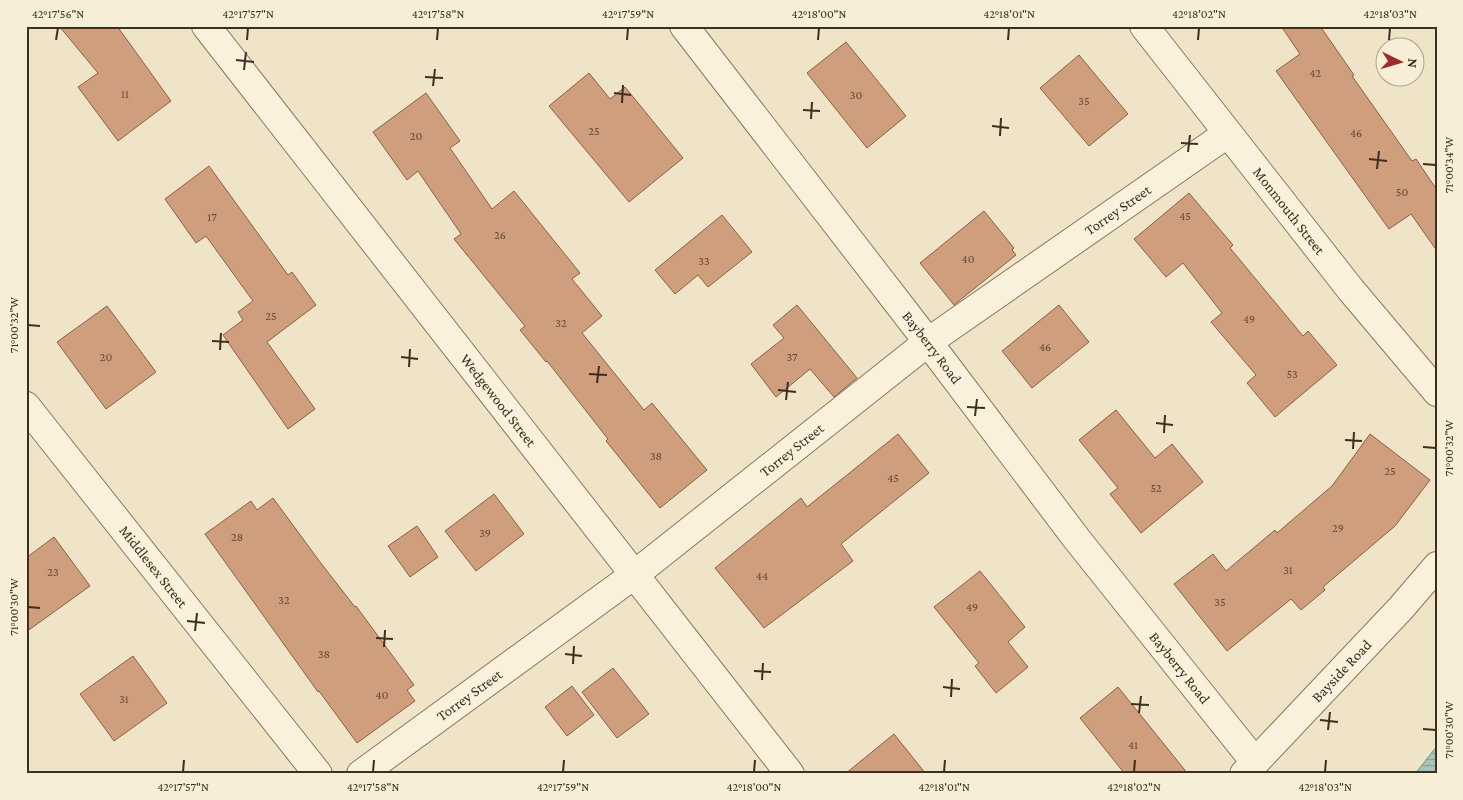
<svg xmlns="http://www.w3.org/2000/svg" width="1463" height="800" viewBox="0 0 1463 800" font-family="'Crimson Pro',serif">
	<style>
		.water { fill: url(#water-rules); stroke: #6f938a }
		.building { fill: #cf9f7d; stroke: #8d5f41 }
		.lines { fill: none; stroke-linecap: round; stroke-linejoin: round }
		.street-casing { stroke: #8d765c; stroke-width: 30 }
		.street { stroke: #faf1dc; stroke-width: 28 }
		.ticks { fill: none; stroke: #3d2e20; stroke-width: 2 }
		.labels { text-anchor: middle; stroke-width: 4; stroke-linejoin: round; paint-order: stroke }
		.number-label { font-size: 12px; fill: #624a37 }
		.street-label { font-size: 15px; fill: #3d2e20; stroke: #f7eed8 }
		.neatline { fill: none; stroke: #3d2e20; stroke-width: 2 }
		.ticks-label { font-size: 12px; text-anchor: middle; fill: #3d2e20 }
	</style>
	<defs>
		<pattern id="water-rules" width="6" height="5" patternUnits="userSpaceOnUse" patternTransform="scale(1.25)"><rect width="6" height="5" fill="#a9c4bc"/><path d="M0 2.5h6" fill="none" stroke="#8ba098"/></pattern>
	</defs>
	<rect width="100%" height="100%" fill="#f0e4c8"/>
	<!-- water -->
	<path class="water" d="M1437,746V774H1415Z"/>
	<!-- building -->
	<g class="building">
		<path d="M59,26H117L171,101L118,141L78,87L98,73Z"/>
		<path d="M1281,26H1320L1354,75L1352,76L1412,161L1416,159L1437,190V251L1411,214L1389,229L1276,71L1300,54Z"/>
		<path d="M846,42L906,116L867,148L807,73Z"/>
		<path d="M1079,55L1128,114L1089,146L1040,88Z"/>
		<path d="M589,73L610,99L625,87L683,158L629,202L549,106Z"/>
		<path d="M426,93L460,141L450,148L492,209L514,191L580,273L572,279L602,316L582,333L644,410L652,403L707,470L660,508L606,441L608,439L547,361L546,362L520,330L525,326L454,239L461,234L418,171L407,180L373,132Z"/>
		<path d="M209,166L288,275L292,272L316,305L267,342L315,409L288,429L223,335L243,320L238,312L253,301L206,236L196,243L165,199Z"/>
		<path d="M1189,193L1233,245L1230,248L1303,336L1308,331L1337,365L1275,417L1247,383L1256,375L1211,322L1222,313L1183,263L1166,277L1134,239Z"/>
		<path d="M984,211L1014,248L1012,250L1016,255L954,305L920,263Z"/>
		<path d="M722,215L752,252L708,287L698,275L675,294L655,270Z"/>
		<path d="M797,305L857,378L834,397L810,369L776,397L751,364L784,338L773,325Z"/>
		<path d="M1059,305L1089,342L1032,388L1002,351Z"/>
		<path d="M107,306L156,372L106,409L57,342Z"/>
		<path d="M1116,410L1155,458L1172,444L1203,482L1141,533L1110,494L1118,488L1079,440Z"/>
		<path d="M898,434L929,473L841,544L853,561L764,628L715,568L801,498L807,507Z"/>
		<path d="M1370,434L1430,480L1395,526L1323,587L1325,590L1301,610L1291,599L1227,651L1174,584L1213,554L1226,571L1275,530L1277,533L1332,486Z"/>
		<path d="M494,494L524,534L476,571L445,531Z"/>
		<path d="M273,498L320,562L355,607L356,606L414,685L407,690L415,701L357,743L319,691L318,692L205,534L251,501L257,510Z"/>
		<path d="M417,526L438,557L410,577L388,546Z"/>
		<path d="M54,537L90,586L26,632V558Z"/>
		<path d="M980,571L1025,627L1008,642L1028,667L996,693L975,666L979,663L934,607Z"/>
		<path d="M133,656L167,703L114,741L80,694Z"/>
		<path d="M613,668L649,714L617,738L582,692Z"/>
		<path d="M572,686L594,715L567,736L545,707Z"/>
		<path d="M1118,687L1188,774H1125L1080,718Z"/>
		<path d="M894,734L926,774H845Z"/>
	</g>
	<g class="lines">
		<defs>
			<g id="street">
				<path id="s1" d="M206,26L790,774"/>
				<path id="s2" d="M684,26L928,342L1076,538L1255,762"/>
				<path id="s3" d="M1144,26L1351,290L1437,392"/>
				<path id="s4" d="M26,406L318,774"/>
				<path id="s5" d="M361,774L634,575L928,342L1227,134"/>
				<path id="s6" d="M1244,774L1401,608L1437,566"/>
			</g>
		</defs>
		<!-- street casing -->
		<use href="#street" class="street-casing"/>
		<!-- street -->
		<use href="#street" class="street"/>
	</g>
	<!-- ticks -->
	<path class="ticks" d="M56,40L58,28M247,40L248,28M437,40L438,28M627,40L628,28M818,40L819,28M1008,40L1009,28M1198,40L1199,28M1389,40L1390,28M236,60L254,62M244,70L246,52M425,77L443,78M433,86L435,69M614,93L631,95M622,103L623,85M803,110L820,111M811,119L812,102M992,126L1009,128M1000,136L1001,118M1181,143L1198,144M1188,152L1190,135M1369,159L1387,161M1423,164L1436,165M1377,169L1379,151M28,325L40,326M212,341L229,342M220,350L221,333M401,357L418,359M409,367L410,349M589,374L607,375M597,383L599,366M778,390L796,392M786,400L788,382M967,407L985,408M975,416L977,399M1156,423L1173,425M1164,433L1165,415M1345,440L1362,441M1423,447L1436,448M1353,449L1354,432M28,607L40,608M187,621L205,623M195,631L197,613M376,638L393,639M384,647L385,630M565,654L582,656M573,664L574,646M754,671L771,672M762,680L763,663M943,687L960,689M951,697L952,679M1131,704L1149,705M1139,713L1141,696M1320,720L1338,722M1423,729L1436,730M1328,730L1330,712M183,772L184,760M373,772L374,760M563,772L564,760M754,772L755,760M944,772L945,760M1134,772L1135,760M1325,772L1326,760"/>
	<g class="labels">
		<!-- number labels -->
		<g class="number-label">
			<text x="1315" y="77">42</text>
			<text x="125" y="98">11</text>
			<text x="856" y="99">30</text>
			<text x="1084" y="105">35</text>
			<text x="594" y="135">25</text>
			<text x="1356" y="137">46</text>
			<text x="416" y="140">20</text>
			<text x="1402" y="196">50</text>
			<text x="1185" y="220">45</text>
			<text x="212" y="221">17</text>
			<text x="500" y="239">26</text>
			<text x="968" y="263">40</text>
			<text x="704" y="265">33</text>
			<text x="271" y="320">25</text>
			<text x="1249" y="323">49</text>
			<text x="561" y="327">32</text>
			<text x="1045" y="351">46</text>
			<text x="106" y="361">20</text>
			<text x="792" y="361">37</text>
			<text x="1292" y="378">53</text>
			<text x="656" y="460">38</text>
			<text x="1390" y="475">25</text>
			<text x="893" y="482">45</text>
			<text x="1156" y="492">52</text>
			<text x="1338" y="532">29</text>
			<text x="485" y="537">39</text>
			<text x="237" y="541">28</text>
			<text x="1288" y="574">31</text>
			<text x="53" y="576">23</text>
			<text x="762" y="580">44</text>
			<text x="284" y="604">32</text>
			<text x="1220" y="606">35</text>
			<text x="972" y="611">49</text>
			<text x="324" y="658">38</text>
			<text x="382" y="699">40</text>
			<text x="124" y="703">31</text>
			<text x="1133" y="749">41</text>
		</g>
		<!-- street labels -->
		<g class="street-label">
			<text dy="5" stroke="none"><textPath href="#s5" startOffset="944">Torrey Street</textPath></text>
			<text dy="5" stroke="none"><textPath href="#s3" startOffset="235">Monmouth Street</textPath></text>
			<text dy="5" stroke="none"><textPath href="#s2" startOffset="406">Bayberry Road</textPath></text>
			<text dy="5" stroke="none"><textPath href="#s1" startOffset="475">Wedgewood Street</textPath></text>
			<text dy="5" stroke="none"><textPath href="#s5" startOffset="539">Torrey Street</textPath></text>
			<text dy="5" stroke="none"><textPath href="#s4" startOffset="205">Middlesex Street</textPath></text>
			<text dy="5" stroke="none"><textPath href="#s2" startOffset="811">Bayberry Road</textPath></text>
			<text dy="5" stroke="none"><textPath href="#s6" startOffset="142">Bayside Road</textPath></text>
			<text dy="5" stroke="none"><textPath href="#s5" startOffset="134">Torrey Street</textPath></text>
		</g>
	</g>
	<!-- border -->
	<rect width="1463" height="800" fill="none" stroke="#f7eed8" stroke-width="55"/>
	<!-- north arrow -->
	<g transform="translate(1400 62) rotate(95)"><circle r="24" fill="#f7eed8" stroke="#ada18e"/>
	<path d="M0-4L9 19L0 12L-9 19Z" fill="#9e2a2b"/>
	<text y="-8" font-size="14" font-weight="bold" text-anchor="middle" fill="#3d2e20">N</text>
	</g>
	<rect x="28" y="28" width="1408" height="744" class="neatline"/>
	<g class="ticks-label">
		<text x="58" y="18">42°17'56"N</text>
		<text x="248" y="18">42°17'57"N</text>
		<text x="438" y="18">42°17'58"N</text>
		<text x="628" y="18">42°17'59"N</text>
		<text x="819" y="18">42°18'00"N</text>
		<text x="1009" y="18">42°18'01"N</text>
		<text x="1199" y="18">42°18'02"N</text>
		<text x="1390" y="18">42°18'03"N</text>
		<text transform="translate(1449 165) rotate(-90)" y="4">71°00'34"W</text>
		<text transform="translate(14 325) rotate(-90)" y="4">71°00'32"W</text>
		<text transform="translate(1449 448) rotate(-90)" y="4">71°00'32"W</text>
		<text transform="translate(14 607) rotate(-90)" y="4">71°00'30"W</text>
		<text transform="translate(1449 730) rotate(-90)" y="4">71°00'30"W</text>
		<text x="183" y="791">42°17'57"N</text>
		<text x="373" y="791">42°17'58"N</text>
		<text x="563" y="791">42°17'59"N</text>
		<text x="754" y="791">42°18'00"N</text>
		<text x="944" y="791">42°18'01"N</text>
		<text x="1134" y="791">42°18'02"N</text>
		<text x="1325" y="791">42°18'03"N</text>
	</g>
</svg>
